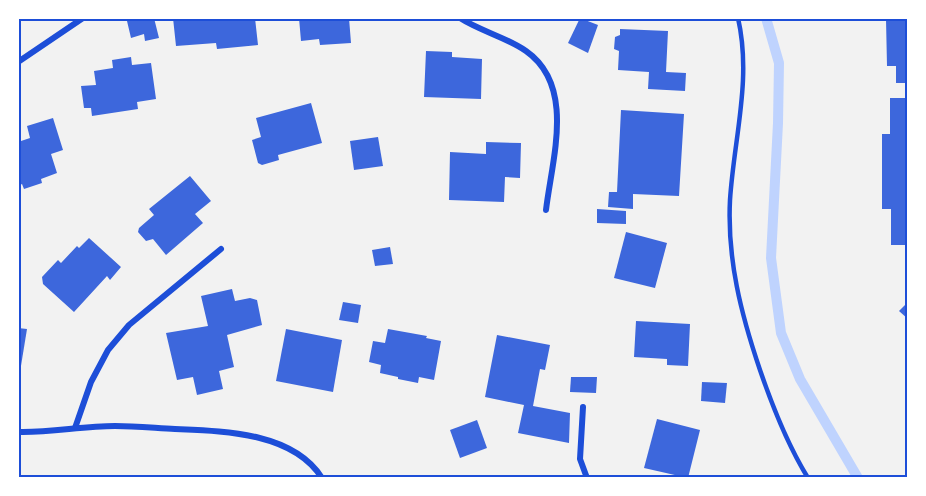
<svg xmlns="http://www.w3.org/2000/svg" width="926" height="496" viewBox="0 0 926 496" font-family="'Noto Sans',sans-serif">
	<style>
		.lines { fill: none; stroke-linecap: round; stroke-linejoin: round }
		.stream { stroke: #bfd3fe; stroke-width: 10 }
		.building { fill: #3d67dc }
		.service { stroke: #1d4ed8; stroke-width: 4.5 }
		.minor { stroke: #1d4ed8; stroke-width: 6 }
		.neatline { fill: none; stroke: #1d4ed8; stroke-width: 2 }
	</style>
	<rect width="100%" height="100%" fill="#f2f2f2"/>
	<g class="lines">
		<!-- stream -->
		<path class="stream" d="M766,18L779,63L778,123L771,258L781,333L800,379L858,478"/>
	</g>
	<!-- building -->
	<g class="building">
		<path d="M141,18H154L159,38L145,41L144,34L131,38L127,21Z"/>
		<path d="M173,18H255L258,45L217,49L216,43L176,46Z"/>
		<path d="M299,18H349L351,43L320,45L319,39L301,41Z"/>
		<path d="M580,18L598,25L588,53L568,43Z"/>
		<path d="M886,19H908V83H896V66H887Z"/>
		<path d="M620,29L668,31L666,72L686,73L685,91L648,89L649,72L618,70L619,51L614,49L615,37L620,35Z"/>
		<path d="M426,51L452,52V57L482,59L481,99L424,97Z"/>
		<path d="M131,57L132,65L151,63L156,99L137,102L138,109L92,116L91,108H84L81,86L96,85L94,71L113,68L112,60Z"/>
		<path d="M890,98H908V245H891V209H882V134H890Z"/>
		<path d="M311,103L322,143L278,155L279,160L262,165L258,163L252,140L261,137L256,118Z"/>
		<path d="M621,110L684,114L679,196L633,194V209L608,207L609,192H617Z"/>
		<path d="M53,118L63,150L51,154L57,173L41,179L42,183L24,189L22,184L18,186V142L30,138L27,126Z"/>
		<path d="M378,137L383,166L354,170L350,141Z"/>
		<path d="M486,142L521,143L520,178L505,177L504,202L449,200L450,152L486,154Z"/>
		<path d="M190,176L211,201L195,214L203,223L166,255L153,239L146,241L138,232L139,228L154,215L149,209Z"/>
		<path d="M597,209L626,211V224L597,223Z"/>
		<path d="M626,232L667,243L655,288L614,278Z"/>
		<path d="M89,238L121,267L110,280L107,276L74,312L43,284L42,277L58,260L61,263L77,246L79,248Z"/>
		<path d="M390,247L393,264L375,266L372,250Z"/>
		<path d="M232,289L235,301L250,298L257,300L262,325L227,335L234,367L219,371L223,389L197,395L193,377L177,380L166,333L208,326L201,296Z"/>
		<path d="M343,302L361,305L358,323L339,320Z"/>
		<path d="M908,302V319L899,311Z"/>
		<path d="M636,321L690,324L688,366L667,365V359L634,357Z"/>
		<path d="M18,328L27,329L19,378H18Z"/>
		<path d="M286,329L342,340L333,392L276,381Z"/>
		<path d="M388,329L427,336L426,338L441,341L434,380L419,377L418,383L398,379V377L380,373L381,365L369,362L373,341L385,343Z"/>
		<path d="M497,335L550,345L545,370L540,369L533,406L570,413L569,443L518,433L524,405L485,397Z"/>
		<path d="M571,377H597L596,393L570,392Z"/>
		<path d="M702,382L727,383L725,403L701,401Z"/>
		<path d="M657,419L700,430L688,478L644,468Z"/>
		<path d="M477,420L487,448L460,458L450,430Z"/>
	</g>
	<g class="lines">
		<!-- service -->
		<path class="service" d="M738,18C752,79 734,138 730,200C727,259 741,314 760,370C773,408 787,444 808,478"/>
		<!-- minor -->
		<g class="minor">
			<path d="M460,18C480,31 506,37 526,51C576,86 552,159 546,210"/>
			<path d="M18,62L83,18"/>
			<path d="M583,407L580,459L587,478"/>
			<path d="M75,428L91,382L108,350L129,325L221,249"/>
			<path d="M18,432C50,433 82,426 115,426C135,426 155,428 175,429C223,431 293,432 322,478"/>
		</g>
	</g>
	<!-- border -->
	<rect width="926" height="496" fill="none" stroke="#ffffff" stroke-width="39"/>
	<rect x="20" y="20" width="886" height="456" class="neatline"/>
</svg>
